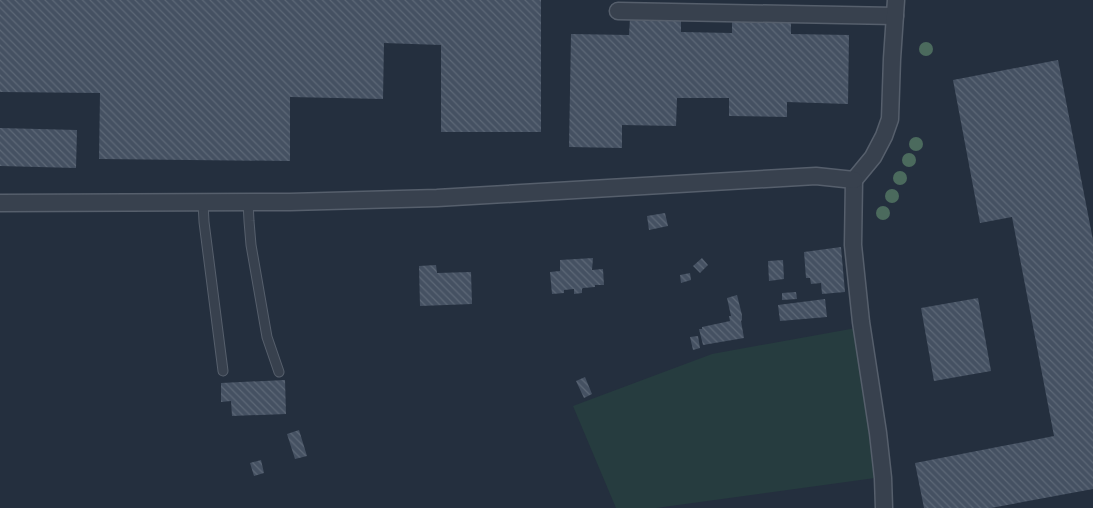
<svg xmlns="http://www.w3.org/2000/svg" width="1093" height="508" viewBox="0 0 1093 508" font-family="Roboto,sans-serif">
	<style>
		.grass { fill: #263c3f }
		.building { fill: url(#building-back-hatch) }
		.lines { fill: none; stroke-linecap: round; stroke-linejoin: round }
		.lane-casing { stroke: #565f6c; stroke-width: 11 }
		.street-casing { stroke: #565f6c; stroke-width: 19 }
		.lane { stroke: #38414e; stroke-width: 9 }
		.street { stroke: #38414e; stroke-width: 16 }
		.tree { fill: #4b6a5d }
	</style>
	<defs>
		<pattern id="building-back-hatch" width="6" height="6" patternUnits="userSpaceOnUse" patternTransform="scale(1.25)"><rect width="6" height="6" fill="#455162"/><path d="M-1 5l2 2M0 0l6 6M5-1l2 2" fill="none" stroke="#5d6877"/></pattern>
	</defs>
	<rect width="100%" height="100%" fill="#242f3e"/>
	<!-- grass -->
	<path class="grass" d="M856,328L875,478L656,508H616L573,406L712,354Z"/>
	<!-- building -->
	<g class="building">
		<path d="M0,0H541V132H441V45L384,43L383,99L290,97V161L99,159L100,93L0,92Z"/>
		<path d="M630,18L681,19V32L732,33V19L791,21V34L849,35L848,104L787,102V117L729,116V98H677L676,126L622,125V148L569,147L571,34L629,35Z"/>
		<path d="M1058,60L1093,240V489L991,508H924L915,463L1054,436L1012,217L980,223L953,80Z"/>
		<path d="M0,128L77,130L76,168L0,166Z"/>
		<path d="M665,213L668,226L649,230L647,216Z"/>
		<path d="M841,247L845,292L822,294L821,283L811,284L810,278H806L804,252Z"/>
		<path d="M593,258L592,270L603,269L604,285H595V287L583,288L582,289V293L574,294V289L564,290V293L552,294L550,272L560,271V260Z"/>
		<path d="M702,258L708,265L700,273L693,266Z"/>
		<path d="M783,260L784,279L769,281L768,261Z"/>
		<path d="M436,265L437,273L471,272L472,304L420,306L419,266Z"/>
		<path d="M690,273L691,280L681,283L680,275Z"/>
		<path d="M796,292L797,299L782,300V293Z"/>
		<path d="M737,295L742,315V320L741,321L744,338L703,345L699,329H702V327L730,321L729,316H731L727,298Z"/>
		<path d="M978,298L991,371L934,381L921,308Z"/>
		<path d="M825,299L827,317L780,321L778,305Z"/>
		<path d="M698,336L700,348L693,350L690,337Z"/>
		<path d="M585,377L592,394L584,398L576,381Z"/>
		<path d="M285,380L286,414L232,416L231,401L221,402V383Z"/>
		<path d="M299,430L307,456L295,459L287,434Z"/>
		<path d="M261,460L264,473L254,476L250,463Z"/>
	</g>
	<g class="lines">
		<defs>
			<g id="lane">
				<path d="M203,202L204,222L223,371"/>
				<path d="M248,202L249,221L251,245L267,337L279,372"/>
			</g>
			<g id="street">
				<path d="M618,11L895,16"/>
				<path d="M854,180L853,245L861,322L878,433L883,478L884,508"/>
				<path d="M854,180L873,157L884,136L890,119L892,59L896,0"/>
				<path d="M0,203L290,202L437,198L816,176L854,180"/>
			</g>
		</defs>
		<!-- lane casing -->
		<use href="#lane" class="lane-casing"/>
		<!-- street casing -->
		<use href="#street" class="street-casing"/>
		<!-- lane -->
		<use href="#lane" class="lane"/>
		<!-- street -->
		<use href="#street" class="street"/>
	</g>
	<!-- trees -->
	<g class="tree">
		<circle cx="926" cy="49" r="7"/>
		<circle cx="916" cy="144" r="7"/>
		<circle cx="909" cy="160" r="7"/>
		<circle cx="900" cy="178" r="7"/>
		<circle cx="892" cy="196" r="7"/>
		<circle cx="883" cy="213" r="7"/>
	</g>
</svg>
